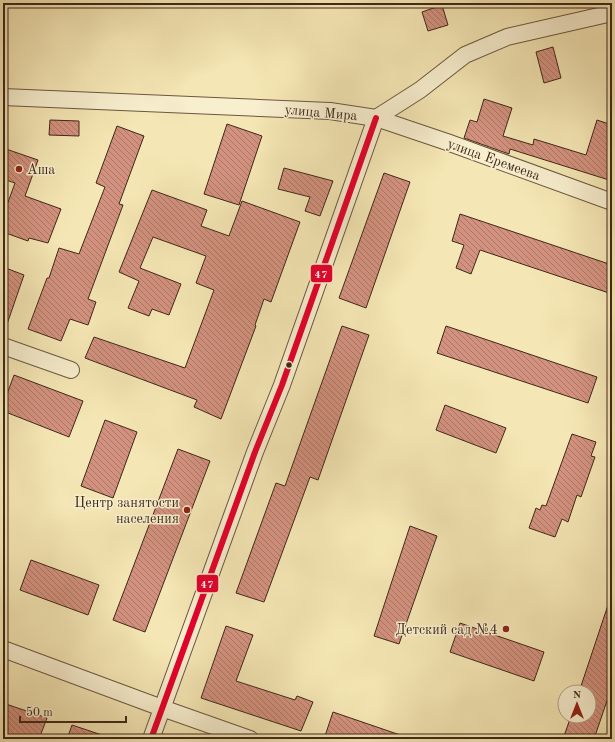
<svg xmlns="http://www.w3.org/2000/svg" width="615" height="742" viewBox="0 0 615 742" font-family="'Old Standard TT',serif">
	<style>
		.building { fill: url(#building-back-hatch); stroke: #3f2718 }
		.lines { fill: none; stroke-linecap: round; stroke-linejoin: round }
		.minor-casing { stroke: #6c573f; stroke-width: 18 }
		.minor { stroke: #f8efcf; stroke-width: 16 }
		.bus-1-casing { stroke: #f8efcf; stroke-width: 9 }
		.bus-1 { stroke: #e4002b; stroke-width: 6 }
		.poi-dot { fill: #8f2418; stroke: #f8efcf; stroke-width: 1.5 }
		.bus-dot { fill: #3f2718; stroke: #f8efcf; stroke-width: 1.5 }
		.labels { text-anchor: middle; stroke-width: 3; stroke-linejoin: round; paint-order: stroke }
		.street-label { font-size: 14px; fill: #3f2718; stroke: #f8efcf }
		.poi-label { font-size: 14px; fill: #3f2718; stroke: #f8efcf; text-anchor: end }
		.line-badge { stroke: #f8efcf; stroke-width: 1.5 }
		.badge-label { font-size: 11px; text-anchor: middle; font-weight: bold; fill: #fff }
	</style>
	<defs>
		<pattern id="building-back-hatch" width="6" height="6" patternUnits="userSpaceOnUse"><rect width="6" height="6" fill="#d3927f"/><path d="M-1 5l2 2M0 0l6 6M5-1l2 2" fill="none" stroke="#ad7767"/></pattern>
	</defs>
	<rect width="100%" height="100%" fill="#f5e7b5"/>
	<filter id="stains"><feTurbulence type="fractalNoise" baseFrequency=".005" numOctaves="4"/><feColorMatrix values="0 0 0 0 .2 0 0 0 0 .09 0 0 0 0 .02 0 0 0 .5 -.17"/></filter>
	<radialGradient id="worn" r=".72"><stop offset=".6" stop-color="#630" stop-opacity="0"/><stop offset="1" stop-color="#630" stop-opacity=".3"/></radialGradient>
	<!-- building -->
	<g class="building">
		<path d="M442,5L448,25L428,31L422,12Z"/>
		<path d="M553,47L561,78L544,83L536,52Z"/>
		<path d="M484,99L512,108L503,136L533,145L534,139L586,155L597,120L612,125V172L609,180L510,149L509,154L464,138L470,120L477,122Z"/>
		<path d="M50,120L79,121V136L49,135Z"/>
		<path d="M227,124L262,136L239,205L204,194Z"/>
		<path d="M117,126L144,136L119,204L123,205L88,299L96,302L88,325L70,319L61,341L28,329L47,278H49L59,248L79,254L105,187L96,183Z"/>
		<path d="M3,148L38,160L25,196L61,209L48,243L29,238L28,241L3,232V216L15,183L3,179Z"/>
		<path d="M284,168L333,181L320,216L305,211L310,197L278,189Z"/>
		<path d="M384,173L410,182L366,308L339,298Z"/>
		<path d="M152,190L207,210L201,226L229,236L242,201L300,222L271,302L264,299L255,325L256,326L221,419L194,407L197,400L85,358L94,337L185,368L214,290L196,283L206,256L153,237L140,268L181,284L169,315L152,309L149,316L128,308L139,281L119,272Z"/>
		<path d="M460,214L612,265V294L480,250L471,274L456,268L464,245L452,241Z"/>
		<path d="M3,267L24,275L5,330H3Z"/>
		<path d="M342,326L369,335L318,480L310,477L264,602L236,593L276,483L285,486Z"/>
		<path d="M446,326L597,377L588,403L437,353Z"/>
		<path d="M14,375L83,401L69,437L3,411V405Z"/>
		<path d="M445,405L506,428L496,453L436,430Z"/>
		<path d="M105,420L137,432L113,498L81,486Z"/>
		<path d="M572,434L596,442L591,456L595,457L581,497L577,495L568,522L562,519L555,537L529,528L536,508L540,510L542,505L546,506Z"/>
		<path d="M178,449L210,461L145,632L113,620Z"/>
		<path d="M410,526L437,536L399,644L374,636Z"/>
		<path d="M31,560L99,585L88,615L20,590Z"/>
		<path d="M610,599H612V686L594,739H563L571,716H589V692H579Z"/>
		<path d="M460,623L544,652L534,681L450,652Z"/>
		<path d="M226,626L253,635L236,681L295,700L297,696L313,702L301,731L201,698Z"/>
		<path d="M3,703L47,718L39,739H3Z"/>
		<path d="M333,712L406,737V739H324Z"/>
		<path d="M72,725L108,737V739H67Z"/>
	</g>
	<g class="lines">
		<defs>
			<g id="minor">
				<path d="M3,97L330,111L376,118L447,142L612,202"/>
				<path d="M376,118L420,90L465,55L507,37L612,13"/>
				<path d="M3,346L71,370"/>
				<path d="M3,649L162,708L250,739"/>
				<path d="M151,739L255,452L282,385L376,118"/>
			</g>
		</defs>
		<!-- minor casing -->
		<use href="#minor" class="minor-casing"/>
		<!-- minor -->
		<use href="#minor" class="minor"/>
		<defs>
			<path id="bus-1" d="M151,739L255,452L282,385L376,118"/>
		</defs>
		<!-- bus-1 casing -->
		<use href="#bus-1" class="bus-1-casing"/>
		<!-- bus-1 -->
		<use href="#bus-1" class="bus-1"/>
	</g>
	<!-- markers -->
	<g class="poi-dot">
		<circle cx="19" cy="169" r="4"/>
		<circle cx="187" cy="510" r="4"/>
		<circle cx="506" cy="629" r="4"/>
	</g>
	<circle class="bus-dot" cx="289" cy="365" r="3.5"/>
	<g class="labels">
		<!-- street labels -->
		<g class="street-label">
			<text transform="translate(321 112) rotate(5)" y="5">улица Мира</text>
			<text transform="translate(494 159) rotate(20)" y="5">улица Еремеева</text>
		</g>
		<!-- poi labels -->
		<g class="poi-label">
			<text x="27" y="174" text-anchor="start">Аша</text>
			<text x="179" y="507">Центр занятости<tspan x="179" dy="16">населения</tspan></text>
			<text x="498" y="634">Детский сад №4</text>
		</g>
	</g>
	<g class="line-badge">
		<rect x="310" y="264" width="23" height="19" rx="4" fill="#e4002b"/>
		<rect x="196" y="574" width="23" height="19" rx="4" fill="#e4002b"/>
	</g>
	<g class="badge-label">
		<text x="321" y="278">47</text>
		<text x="207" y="588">47</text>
	</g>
	<!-- margin -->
	<rect width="615" height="742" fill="none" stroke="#f5e7b5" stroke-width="16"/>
	<rect x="4" y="4" width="607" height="734" fill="none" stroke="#3f2718" stroke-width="2"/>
	<rect x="8" y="8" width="599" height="726" fill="none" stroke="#3f2718"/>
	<!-- north arrow -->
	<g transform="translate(577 704)"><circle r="19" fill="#f8efcf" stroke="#ae9f86"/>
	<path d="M0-3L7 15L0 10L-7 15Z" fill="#8f2418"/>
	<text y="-6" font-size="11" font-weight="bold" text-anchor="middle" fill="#3f2718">N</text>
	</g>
	<!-- scale -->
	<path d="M20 716v6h106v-6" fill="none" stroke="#3f2718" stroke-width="2"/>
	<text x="26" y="716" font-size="12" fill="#3f2718" stroke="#f8efcf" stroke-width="3" paint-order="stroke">50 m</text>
	<rect width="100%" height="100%" filter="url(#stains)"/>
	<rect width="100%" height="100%" fill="url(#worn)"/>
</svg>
